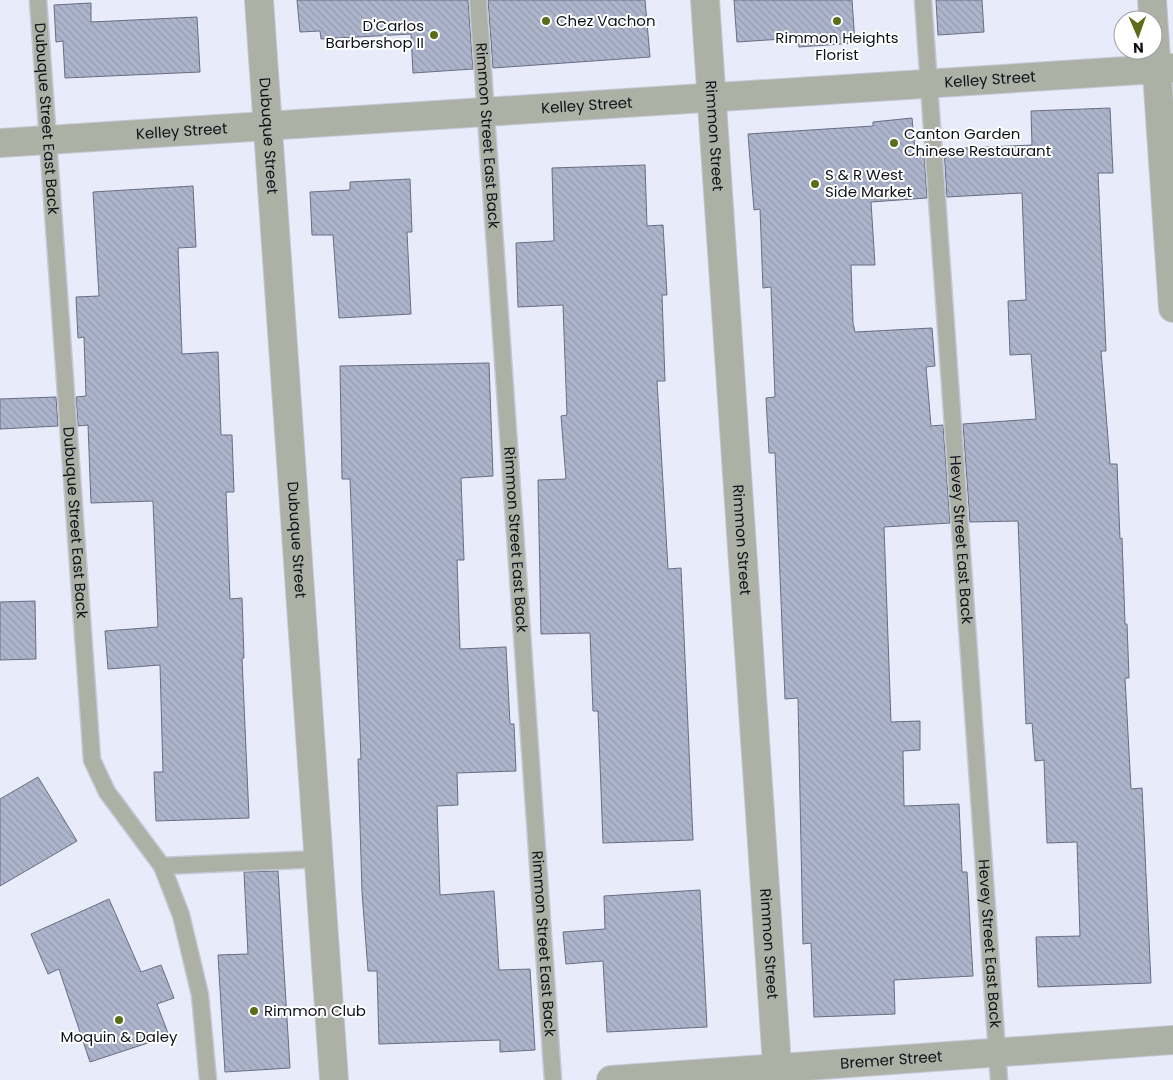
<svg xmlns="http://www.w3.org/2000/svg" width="1173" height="1080" viewBox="0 0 1173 1080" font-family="Poppins,sans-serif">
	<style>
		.building { fill: url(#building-back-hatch); stroke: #676e84 }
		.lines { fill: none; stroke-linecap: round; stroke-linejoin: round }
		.service-casing { stroke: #c4c8d6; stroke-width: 19 }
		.minor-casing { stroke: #c4c8d6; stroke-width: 30 }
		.tertiary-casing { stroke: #c4c8d6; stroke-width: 30 }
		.service { stroke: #adb0a5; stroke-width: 16 }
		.minor { stroke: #adb0a5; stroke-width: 28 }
		.tertiary { stroke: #adb0a5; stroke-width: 28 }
		.poi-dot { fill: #5b6d1a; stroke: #fff; stroke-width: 2 }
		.labels { text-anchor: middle; stroke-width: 4; stroke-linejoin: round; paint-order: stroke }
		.poi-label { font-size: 15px; fill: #0e1119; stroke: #fff; text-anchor: start }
		.street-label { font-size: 15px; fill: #0e1119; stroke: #fff }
	</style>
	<defs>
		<pattern id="building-back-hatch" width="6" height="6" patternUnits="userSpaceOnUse" patternTransform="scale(1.25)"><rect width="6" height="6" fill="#adb5cd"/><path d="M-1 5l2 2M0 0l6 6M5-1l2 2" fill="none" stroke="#949baf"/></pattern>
	</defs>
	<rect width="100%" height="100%" fill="#e7ebfa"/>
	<!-- building -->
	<g class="building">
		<path d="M297,0H468L473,69L413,73L411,34L321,39L320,31L300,32Z"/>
		<path d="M488,0H645L650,57L493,68Z"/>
		<path d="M734,0H852L855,43L799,47L798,38L737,42Z"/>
		<path d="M936,0H982L984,32L938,35Z"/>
		<path d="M91,3V22L197,17L200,72L65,78L63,41L56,42L54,5Z"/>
		<path d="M1110,108L1113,173H1098L1106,351H1101L1110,464H1117L1120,539L1122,538L1125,624H1127L1129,678H1125L1131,789L1142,788L1151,983L1038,987L1036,937L1080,936L1077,842L1047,843L1044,760L1035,761L1032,723L1026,724L1018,521L970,522L963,424L1036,419L1031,354L1010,355L1008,301L1026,300L1022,193L947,197L944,149L1032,145L1031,111Z"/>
		<path d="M912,118L915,150H924L927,198L871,202L875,265H851L853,323L855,332L932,328L935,366L926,367L931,426L943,425L950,523L884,527L891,722L920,721V750L903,751L904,806L959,804L962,872H967L973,976L894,980L895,1014L814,1017L811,943L803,944L798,698L785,699L775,453H769L766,398L775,397L771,287L763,288L760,209L754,210L748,134L873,126V122Z"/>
		<path d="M645,165L647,226L663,225L667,295H662L665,381H657L668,569L681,568L693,840L603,843L598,711H593L590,633L541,634L538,480L566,479L561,416L567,415L563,305L518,307L516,243L554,241L552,168Z"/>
		<path d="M410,179L412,232H407L411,314L339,318L333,235H312L310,192L350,190V182Z"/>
		<path d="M193,186L196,247L178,248L182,354L218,352L221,435H232L234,492H226L230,599L242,598L244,658H242L249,818L156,821L154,772H163L160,665L108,669L105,631L158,627L153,501L91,503L88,425L78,426L76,397L86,396L84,337L78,338L76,297L99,296L93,192Z"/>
		<path d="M489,363L493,476L461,478L464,560H457L460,649L506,647L510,724H514L516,771L457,773L458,805L437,806L440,895L494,891L499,970L530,969L535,1050L500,1052V1040L379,1044L377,971H368L362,892L358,759H361L350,479H342L340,366Z"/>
		<path d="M56,397L58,426L0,429V399Z"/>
		<path d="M35,601L36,659L0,660V602Z"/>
		<path d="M38,777L77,841L0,886V799Z"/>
		<path d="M278,871L290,1068L225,1072L218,955L248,954L244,872Z"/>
		<path d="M700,890L707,1027L607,1032L603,961L566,964L563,932L605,929L604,896Z"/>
		<path d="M109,899L141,972L161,965L174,998L157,1004L169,1036L90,1062L59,969L48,974L31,934Z"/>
	</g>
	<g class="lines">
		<defs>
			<g id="service">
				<path id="s1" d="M38,0L92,760L107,792L162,866L319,859"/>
				<path id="s2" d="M478,0L553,1080"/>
				<path id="s3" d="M923,0L999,1080"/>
				<path d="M162,866L181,915L200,995L208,1080"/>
			</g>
			<g id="minor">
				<path id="s4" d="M259,0L334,1080"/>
				<path id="s5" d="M705,0L778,1080"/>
				<path d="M1152,0L1173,308"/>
				<path id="s6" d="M611,1080L1173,1040"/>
			</g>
			<g id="tertiary">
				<path id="s7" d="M0,143L1173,68"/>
			</g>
		</defs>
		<!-- service casing -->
		<use href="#service" class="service-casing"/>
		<!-- minor casing -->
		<use href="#minor" class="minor-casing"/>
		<!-- tertiary casing -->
		<use href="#tertiary" class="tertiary-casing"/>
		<!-- service -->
		<use href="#service" class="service"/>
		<!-- minor -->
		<use href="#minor" class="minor"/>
		<!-- tertiary -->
		<use href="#tertiary" class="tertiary"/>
	</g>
	<!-- markers -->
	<g class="poi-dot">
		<circle cx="546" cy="21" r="5"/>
		<circle cx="837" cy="21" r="5"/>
		<circle cx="434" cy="35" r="5"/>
		<circle cx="894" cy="143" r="5"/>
		<circle cx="815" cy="184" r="5"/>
		<circle cx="254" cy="1011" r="5"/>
		<circle cx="119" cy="1020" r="5"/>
	</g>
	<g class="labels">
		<!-- poi labels -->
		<g class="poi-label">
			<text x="556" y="26">Chez Vachon</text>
			<text x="424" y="31" text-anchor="end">D'Carlos<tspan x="424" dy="17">Barbershop II</tspan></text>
			<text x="837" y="43" text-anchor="middle">Rimmon Heights<tspan x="837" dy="17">Florist</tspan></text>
			<text x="904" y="139">Canton Garden<tspan x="904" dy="17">Chinese Restaurant</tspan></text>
			<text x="825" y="180">S &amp; R West<tspan x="825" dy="17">Side Market</tspan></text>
			<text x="264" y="1016">Rimmon Club</text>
			<text x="119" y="1042" text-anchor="middle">Moquin &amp; Daley</text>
		</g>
		<!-- street labels -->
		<g class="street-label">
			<text dy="5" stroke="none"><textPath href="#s7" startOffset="992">Kelley Street</textPath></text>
			<text dy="5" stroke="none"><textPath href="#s7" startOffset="588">Kelley Street</textPath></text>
			<text dy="5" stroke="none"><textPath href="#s1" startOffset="119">Dubuque Street East Back</textPath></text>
			<text dy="5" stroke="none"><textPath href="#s7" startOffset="182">Kelley Street</textPath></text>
			<text dy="5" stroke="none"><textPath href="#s4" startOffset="136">Dubuque Street</textPath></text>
			<text dy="5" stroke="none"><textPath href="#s2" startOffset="136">Rimmon Street East Back</textPath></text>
			<text dy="5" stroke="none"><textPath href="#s5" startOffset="136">Rimmon Street</textPath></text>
			<text dy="5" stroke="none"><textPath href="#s1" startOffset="524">Dubuque Street East Back</textPath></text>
			<text dy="5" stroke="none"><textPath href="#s4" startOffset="541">Dubuque Street</textPath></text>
			<text dy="5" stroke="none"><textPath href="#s2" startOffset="541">Rimmon Street East Back</textPath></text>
			<text dy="5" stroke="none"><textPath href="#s5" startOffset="541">Rimmon Street</textPath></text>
			<text dy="5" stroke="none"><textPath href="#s3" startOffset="541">Hevey Street East Back</textPath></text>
			<text dy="5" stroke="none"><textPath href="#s2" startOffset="946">Rimmon Street East Back</textPath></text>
			<text dy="5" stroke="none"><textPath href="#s5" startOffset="946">Rimmon Street</textPath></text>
			<text dy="5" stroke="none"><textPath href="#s3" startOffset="946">Hevey Street East Back</textPath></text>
			<text dy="5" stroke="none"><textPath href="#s6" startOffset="281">Bremer Street</textPath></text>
		</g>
	</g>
	<!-- north arrow -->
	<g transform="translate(1138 35) rotate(178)"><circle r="24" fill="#ffffff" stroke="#9fa0a3"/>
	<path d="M0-4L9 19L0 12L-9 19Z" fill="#5b6d1a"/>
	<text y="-8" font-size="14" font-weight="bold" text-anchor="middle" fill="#0e1119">N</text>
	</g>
</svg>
